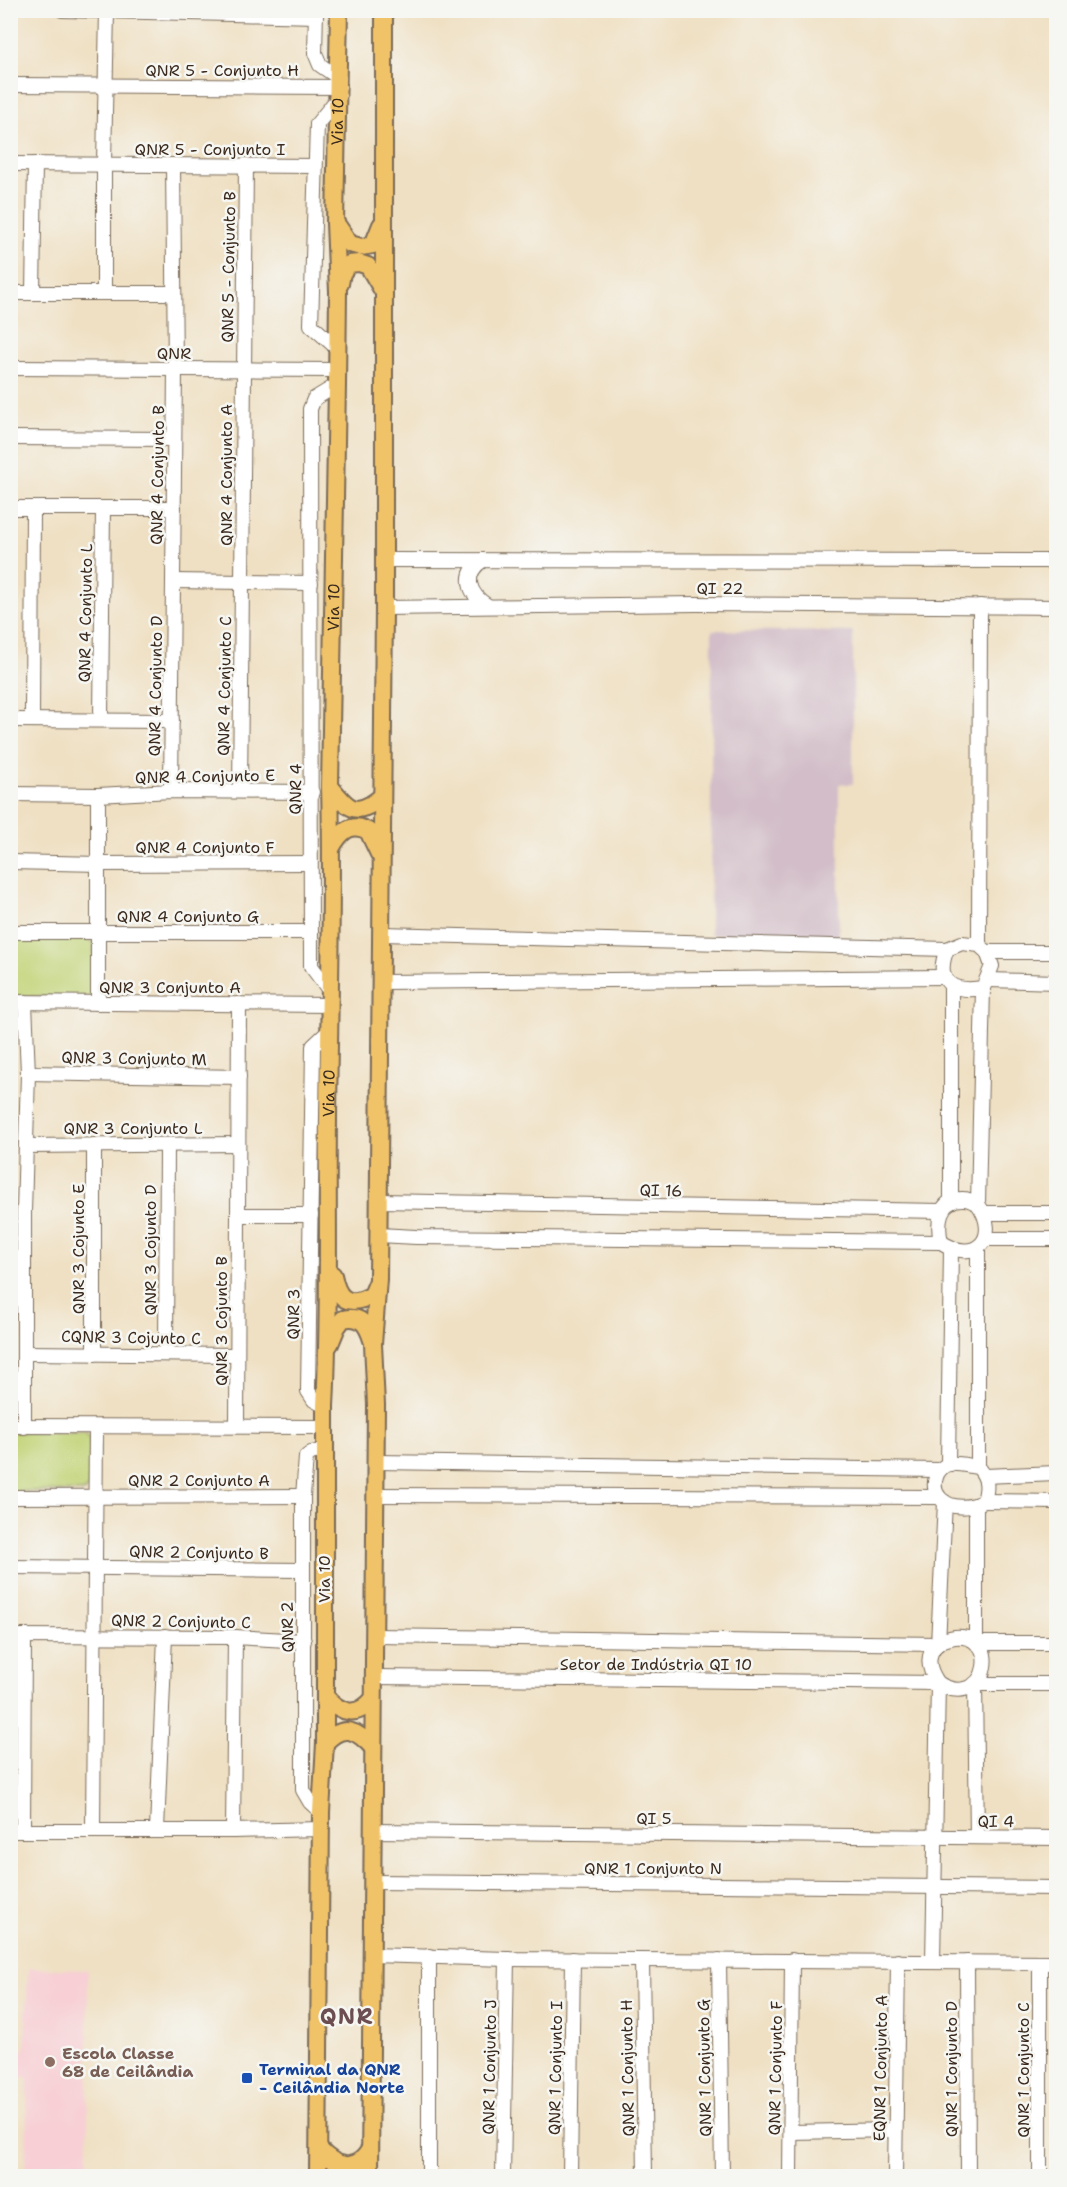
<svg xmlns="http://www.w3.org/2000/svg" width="1067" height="2187" viewBox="0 0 1067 2187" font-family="'Shantell Sans',sans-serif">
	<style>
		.built { fill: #f7cfd4 }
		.industrial { fill: #d2bdc8 }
		.green { fill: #c1d376; stroke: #7e7e4a; stroke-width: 1.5 }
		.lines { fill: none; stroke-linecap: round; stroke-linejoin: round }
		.minor-casing { stroke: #7a6a58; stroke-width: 16 }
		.major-casing { stroke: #7a6a58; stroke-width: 20 }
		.minor { stroke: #fff; stroke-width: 14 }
		.major { stroke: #f1c369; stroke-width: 16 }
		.education-dot { fill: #8d6e63; stroke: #f6f6f2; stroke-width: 2 }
		.transit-dot { fill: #1a4fb4; stroke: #f6f6f2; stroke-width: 2 }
		.labels { text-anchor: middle; stroke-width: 5; stroke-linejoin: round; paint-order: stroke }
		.street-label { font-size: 16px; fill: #3b2a1e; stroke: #f6f6f2 }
		.education-label { font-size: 16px; font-weight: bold; fill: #785e54; stroke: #f6f6f2; text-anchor: start }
		.transit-label { font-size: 16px; font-weight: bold; fill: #164399; stroke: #f6f6f2; text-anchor: start }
		.district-label { font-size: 22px; font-weight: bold; letter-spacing: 1.5px; fill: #6c4e52; stroke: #f6f6f2 }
	</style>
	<rect width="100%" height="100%" fill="#f6f6f2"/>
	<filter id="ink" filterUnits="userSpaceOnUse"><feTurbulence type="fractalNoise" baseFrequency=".0167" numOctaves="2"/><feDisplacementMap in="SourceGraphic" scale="12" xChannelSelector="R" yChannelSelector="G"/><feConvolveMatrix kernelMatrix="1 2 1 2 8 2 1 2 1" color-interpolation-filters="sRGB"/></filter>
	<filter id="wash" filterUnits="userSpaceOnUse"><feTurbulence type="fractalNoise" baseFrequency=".008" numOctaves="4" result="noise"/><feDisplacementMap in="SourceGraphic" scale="24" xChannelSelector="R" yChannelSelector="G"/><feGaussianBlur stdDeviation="1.35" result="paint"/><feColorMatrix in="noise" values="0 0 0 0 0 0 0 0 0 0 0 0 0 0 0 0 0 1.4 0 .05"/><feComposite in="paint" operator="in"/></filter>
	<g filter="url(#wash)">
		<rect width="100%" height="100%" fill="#efe0c3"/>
		<!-- built -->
		<path class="built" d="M28,1968L88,1970V2176H25L28,2078L12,2074L13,2050H25Z"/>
		<!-- industrial -->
		<path class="industrial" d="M712,630L853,632V784H839V936L710,935Z"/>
		<!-- green -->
		<g class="green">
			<path d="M11,938H88L94,944V993L89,998L11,996Z"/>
			<path d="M11,1432L85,1433L90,1437L89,1487L84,1492L11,1491Z"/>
		</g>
	</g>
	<g filter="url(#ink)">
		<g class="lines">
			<defs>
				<g id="minor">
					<path d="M62,10L316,16"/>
					<path d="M316,10L315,53L320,65L339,78"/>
					<path d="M10,85L339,87"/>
					<path d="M10,164L315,166"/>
					<path d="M10,293H174"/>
					<path d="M33,293L35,164"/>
					<path d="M104,293V164L107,10"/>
					<path d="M337,348L311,325L317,124L339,97"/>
					<path d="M10,368L337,370"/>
					<path d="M10,438L174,439"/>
					<path d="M10,508H174"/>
					<path d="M384,560L1056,561"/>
					<path d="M483,560C462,574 468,594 488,606"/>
					<path d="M173,581L311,583"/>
					<path d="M384,608L696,604L1056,607"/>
					<path d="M101,719L103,508"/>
					<path d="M10,720L172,721"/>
					<path d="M32,720L33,508"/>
					<path d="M171,791L175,369L173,165"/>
					<path d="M240,791L246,165"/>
					<path d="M10,794L98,795L171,791L312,792"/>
					<path d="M10,862L100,864L310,863"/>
					<path d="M10,932H311"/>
					<path d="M382,934L947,949"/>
					<path d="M979,945L962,943L947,949C934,982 952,993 983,988L992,966L987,952L979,945L980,606"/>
					<path d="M987,952H1056"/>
					<path d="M988,980L1056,982"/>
					<path d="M381,982L944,977"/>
					<path d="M329,990L311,966L310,409L314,399L337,385"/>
					<path d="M10,1002L329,1005"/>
					<path d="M98,1003V795"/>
					<path d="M28,1073L239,1077"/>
					<path d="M27,1146L238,1144"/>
					<path d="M379,1201L942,1211"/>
					<path d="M951,1202V986"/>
					<path d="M978,1204C974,1202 968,1199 964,1199C938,1198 937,1224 941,1242C976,1265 1001,1237 978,1204L983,988"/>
					<path d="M984,1213H1056"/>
					<path d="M238,1215H311"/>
					<path d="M379,1235L416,1237L941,1242"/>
					<path d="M986,1239H1056"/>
					<path d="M978,1248V1467C988,1478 988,1487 984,1501C972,1508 950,1510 940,1498C930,1488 935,1467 950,1464C959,1463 969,1466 978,1467"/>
					<path d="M24,1353L237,1355"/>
					<path d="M94,1354V1145"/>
					<path d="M166,1354L167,1145"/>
					<path d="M325,1406L314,1400L308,1391L313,1046L329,1031"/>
					<path d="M10,1426L325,1427"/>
					<path d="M237,1426L239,1004"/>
					<path d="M24,1427V1212L28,1073L25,1003"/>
					<path d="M376,1462L939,1470"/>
					<path d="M948,1464L951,1248"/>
					<path d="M985,1476L1056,1473"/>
					<path d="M375,1495L938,1497"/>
					<path d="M10,1497L303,1496"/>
					<path d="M984,1501L1056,1502"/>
					<path d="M976,1506V1643H1056"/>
					<path d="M10,1567L303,1570"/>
					<path d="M10,1636L235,1637L304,1641"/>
					<path d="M375,1636L938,1644L945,1502"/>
					<path d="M374,1677L938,1683"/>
					<path d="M321,1812L310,1802L303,1790V1496L306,1457L311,1453L325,1450"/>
					<path d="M157,1830L165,1636"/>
					<path d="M10,1831H233L321,1829"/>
					<path d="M23,1831L24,1636"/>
					<path d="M93,1831L96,1427"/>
					<path d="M233,1831L235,1637"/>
					<path d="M373,1831L1056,1838"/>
					<path d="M977,1837L975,1684H1056"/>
					<path d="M373,1882L1056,1888"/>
					<path d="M372,1955L507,1959L1056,1963"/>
					<path d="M642,1960L645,2176"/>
					<path d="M719,1960L722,2176"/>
					<path d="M933,1961L938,1683C902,1633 992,1618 984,1667C980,1691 956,1695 938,1683"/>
					<path d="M967,1962L968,2176"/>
					<path d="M791,2132L895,2130"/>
					<path d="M429,2176V1956"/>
					<path d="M503,2176L507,1959"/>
					<path d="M570,2176L573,1959"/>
					<path d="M790,2176L792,1960"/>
					<path d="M895,2176L898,1961"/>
					<path d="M1040,2176V1963"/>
				</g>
				<g id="major">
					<path d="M336,223L350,244L361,247L373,245L381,225"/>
					<path d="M340,284L342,273L349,264L359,263L368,266L384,293"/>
					<path d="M330,786C348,809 356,818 381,797"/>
					<path d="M332,847C340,833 351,821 368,831L379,854"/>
					<path d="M333,1275C338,1300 348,1308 372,1295L377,1283"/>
					<path d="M330,1344L337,1327L343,1319C361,1315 367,1324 372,1340"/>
					<path d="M325,1696C341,1714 357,1718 373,1699"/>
					<path d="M325,1743C343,1723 357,1730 373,1748"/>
					<path d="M319,2149C336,2167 356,2174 370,2149"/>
					<path id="s1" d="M318,2176L321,1812L325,1743V1406C330,1310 327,1215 328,1119C329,1008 333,897 330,786L337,385L338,292L335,223L339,10"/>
					<path d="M370,2176L376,1405L373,1344L378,1279L384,608V10"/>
				</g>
			</defs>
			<!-- minor casing -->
			<use href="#minor" class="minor-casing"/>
			<!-- major casing -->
			<use href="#major" class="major-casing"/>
			<!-- minor -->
			<use href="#minor" class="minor"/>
			<!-- major -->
			<use href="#major" class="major"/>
		</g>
	</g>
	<!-- markers -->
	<circle class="education-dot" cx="50" cy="2062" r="6"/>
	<rect class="transit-dot" x="241" y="2072" width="12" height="12" rx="3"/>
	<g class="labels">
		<!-- street labels -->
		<g class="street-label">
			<text x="222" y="76">QNR 5 - Conjunto H</text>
			<text dy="6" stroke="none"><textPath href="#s1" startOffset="2055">Via 10</textPath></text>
			<text x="210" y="155">QNR 5 - Conjunto I</text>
			<text transform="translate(228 267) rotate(-89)" y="6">QNR 5 - Conjunto B</text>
			<text x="174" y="359">QNR</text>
			<text transform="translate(157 475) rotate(-89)" y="6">QNR 4 Conjunto B</text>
			<text transform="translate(226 475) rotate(-90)" y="6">QNR 4 Conjunto A</text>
			<text x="720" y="594">QI 22</text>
			<text dy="6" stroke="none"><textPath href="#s1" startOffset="1569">Via 10</textPath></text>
			<text transform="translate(85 613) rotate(-89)" y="6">QNR 4 Conjunto L</text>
			<text transform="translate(155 686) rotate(-89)" y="6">QNR 4 Conjunto D</text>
			<text transform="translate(224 686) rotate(-89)" y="6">QNR 4 Conjunto C</text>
			<text transform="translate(205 776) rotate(-1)" y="6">QNR 4 Conjunto E</text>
			<text transform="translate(295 789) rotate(-89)" y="6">QNR 4</text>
			<text x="205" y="853">QNR 4 Conjunto F</text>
			<text x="188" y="922">QNR 4 Conjunto G</text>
			<text x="170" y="993">QNR 3 Conjunto A</text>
			<text transform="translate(134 1058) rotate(1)" y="6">QNR 3 Conjunto M</text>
			<text dy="6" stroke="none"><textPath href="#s1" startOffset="1083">Via 10</textPath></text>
			<text x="133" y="1134">QNR 3 Conjunto L</text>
			<text transform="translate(661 1190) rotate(1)" y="6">QI 16</text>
			<text transform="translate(78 1249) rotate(-90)" y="6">QNR 3 Cojunto E</text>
			<text transform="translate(150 1250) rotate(-90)" y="6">QNR 3 Cojunto D</text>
			<text transform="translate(293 1314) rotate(-89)" y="6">QNR 3</text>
			<text transform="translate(221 1321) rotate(-90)" y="6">QNR 3 Cojunto B</text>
			<text transform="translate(131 1337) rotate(1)" y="6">CQNR 3 Cojunto C</text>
			<text x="199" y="1486">QNR 2 Conjunto A</text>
			<text transform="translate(199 1552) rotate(1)" y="6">QNR 2 Conjunto B</text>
			<text transform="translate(324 1579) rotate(-90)" y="6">Via 10</text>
			<text transform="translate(181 1621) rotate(1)" y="6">QNR 2 Conjunto C</text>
			<text transform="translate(287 1627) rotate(-91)" y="6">QNR 2</text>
			<text x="656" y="1670">Setor de Indústria QI 10</text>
			<text x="654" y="1824">QI 5</text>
			<text transform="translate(996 1821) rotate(1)" y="6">QI 4</text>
			<text x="653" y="1874">QNR 1 Conjunto N</text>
			<text transform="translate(489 2067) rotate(-89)" y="6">QNR 1 Conjunto J</text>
			<text transform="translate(555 2068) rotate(-89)" y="6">QNR 1 Conjunto I</text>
			<text transform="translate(627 2068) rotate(-91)" y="6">QNR 1 Conjunto H</text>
			<text transform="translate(704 2068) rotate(-91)" y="6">QNR 1 Conjunto G</text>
			<text transform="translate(775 2068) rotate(-89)" y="6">QNR 1 Conjunto F</text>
			<text transform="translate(880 2068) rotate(-89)" y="6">EQNR 1 Conjunto A</text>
			<text transform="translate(951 2069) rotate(-90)" y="6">QNR 1 Conjunto D</text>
			<text transform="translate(1023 2070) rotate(-90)" y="6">QNR 1 Conjunto C</text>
		</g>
		<!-- education labels -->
		<g class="education-label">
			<text x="62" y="2059">Escola Classe<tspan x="62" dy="18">68 de Ceilândia</tspan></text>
		</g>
		<!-- transit labels -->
		<g class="transit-label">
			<text x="259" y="2075">Terminal da QNR<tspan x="259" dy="18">- Ceilândia Norte</tspan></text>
		</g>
		<!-- district labels -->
		<g class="district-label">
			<text x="347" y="2024">QNR</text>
		</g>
	</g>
	<!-- margin -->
	<rect width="1067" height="2187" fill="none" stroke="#f6f6f2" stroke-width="36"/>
</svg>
